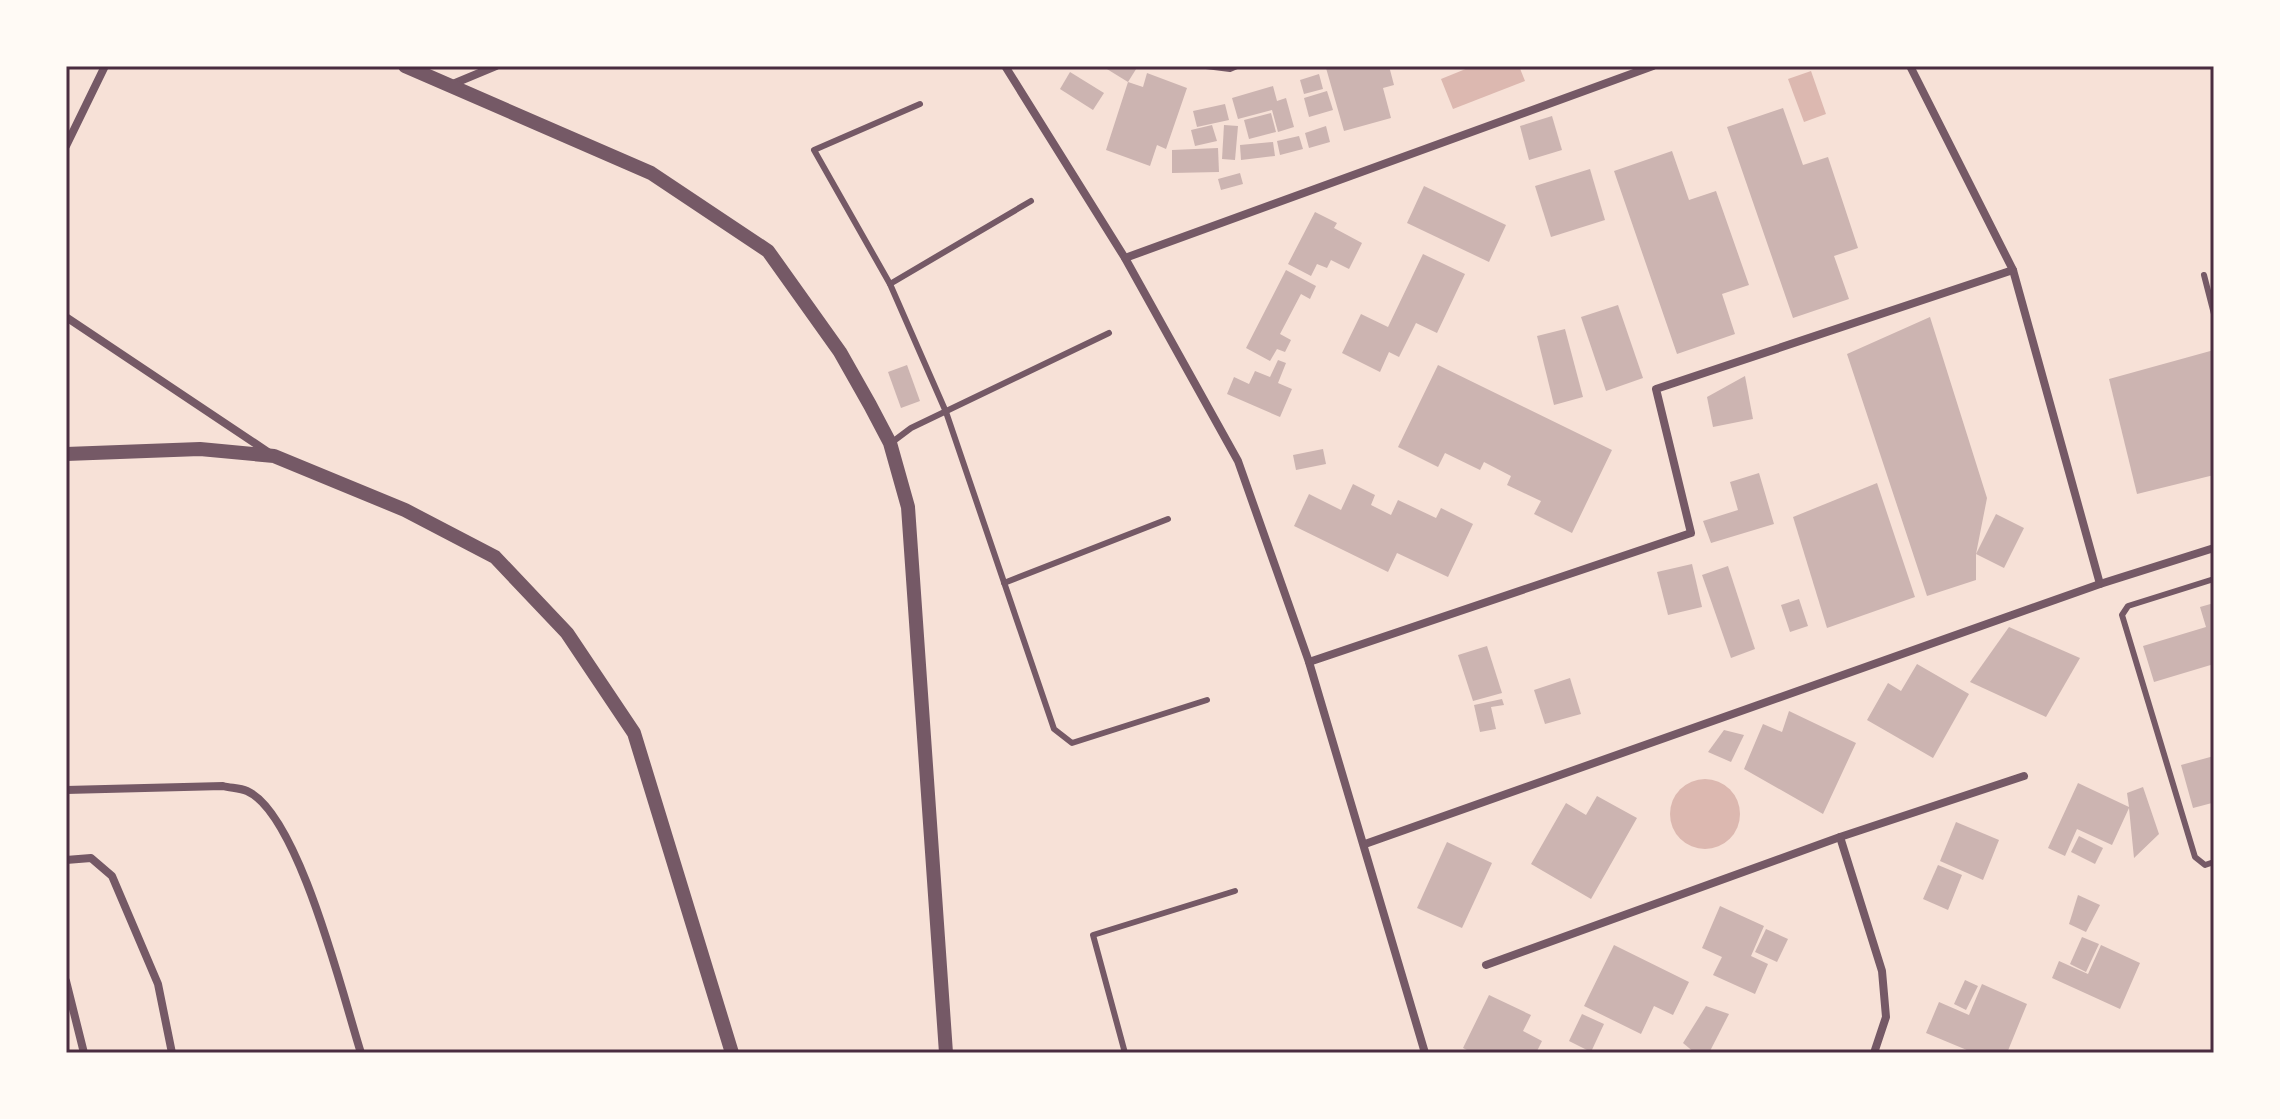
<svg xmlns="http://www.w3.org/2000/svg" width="2280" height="1119" viewBox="0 0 2280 1119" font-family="'Archivo Narrow',sans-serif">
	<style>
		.water { fill: #dcb8b0 }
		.building { fill: #ccb4b1 }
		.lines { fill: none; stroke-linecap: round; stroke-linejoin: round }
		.service { stroke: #755966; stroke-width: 6 }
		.minor { stroke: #755966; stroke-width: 8 }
		.tertiary { stroke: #755966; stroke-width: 14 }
		.neatline { fill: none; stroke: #4a2c40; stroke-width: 3 }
	</style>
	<rect width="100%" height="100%" fill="#f7e1d7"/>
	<!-- water -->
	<g class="water">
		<path d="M1473,66H1519L1525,81L1453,109L1441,79Z"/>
		<path d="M1811,71L1826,114L1804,122L1788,79Z"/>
		<circle cx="1705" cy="814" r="35"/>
	</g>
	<!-- building -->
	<g class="building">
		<path d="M1102,66H1138L1128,82Z"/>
		<path d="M1332,66H1389L1394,85L1383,88L1391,118L1344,131L1326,68Z"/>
		<path d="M1070,72L1104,93L1093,110L1060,89Z"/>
		<path d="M1147,73L1187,88L1166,149L1157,145L1150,166L1106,150L1128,82L1143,87Z"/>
		<path d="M1319,74L1323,89L1304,94L1300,80Z"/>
		<path d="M1273,86L1277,101L1286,98L1294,127L1278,132L1272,110L1238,119L1232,98Z"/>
		<path d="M1327,91L1333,110L1309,117L1304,98Z"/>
		<path d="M1225,104L1229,120L1197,127L1193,111Z"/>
		<path d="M1783,108L1803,165L1828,157L1858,248L1834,256L1849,299L1793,318L1727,127Z"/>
		<path d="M1271,113L1276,132L1249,139L1244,120Z"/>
		<path d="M1552,116L1562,150L1529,160L1520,126Z"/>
		<path d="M1212,125L1217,141L1195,146L1191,130Z"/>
		<path d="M1224,125L1238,126L1235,160L1222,159Z"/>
		<path d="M1326,126L1330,142L1309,148L1305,133Z"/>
		<path d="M1299,136L1303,149L1280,155L1277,141Z"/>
		<path d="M1273,142L1275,156L1241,160L1240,145Z"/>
		<path d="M1218,148L1219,172L1172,173V150Z"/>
		<path d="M1672,151L1689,200L1716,191L1749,285L1722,294L1735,334L1677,354L1614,171Z"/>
		<path d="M1590,169L1605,220L1551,237L1535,186Z"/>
		<path d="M1240,173L1243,184L1221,190L1218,179Z"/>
		<path d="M1424,186L1506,225L1489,262L1407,223Z"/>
		<path d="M1315,212L1337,223L1334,228L1362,243L1349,269L1331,260L1327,268L1317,264L1311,276L1288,264Z"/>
		<path d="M1423,254L1465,274L1437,333L1416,323L1399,357L1389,352L1380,372L1342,353L1361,314L1388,327Z"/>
		<path d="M1286,270L1316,286L1310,299L1301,294L1280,334L1291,340L1285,352L1277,349L1270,361L1246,348Z"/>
		<path d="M1618,305L1643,378L1606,391L1581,317Z"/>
		<path d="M1930,317L1987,498L1976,554L1996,514L2024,528L2004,568L1976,554V580L1927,596L1847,354Z"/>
		<path d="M1565,329L1583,397L1554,405L1537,336Z"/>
		<path d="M2214,350V475L2137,494L2109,379Z"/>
		<path d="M1278,360L1286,363L1278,383L1292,389L1280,417L1227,394L1234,377L1249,384L1255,371L1270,377Z"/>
		<path d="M907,365L920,401L901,408L888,372Z"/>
		<path d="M1438,365L1612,450L1572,533L1534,514L1541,501L1507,485L1511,476L1484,462L1480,470L1445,453L1438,467L1398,447Z"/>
		<path d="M1745,376L1753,419L1713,427L1707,397Z"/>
		<path d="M1323,449L1326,464L1296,470L1293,455Z"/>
		<path d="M1759,473L1774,524L1711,543L1703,521L1738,510L1730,482Z"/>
		<path d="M1877,483L1915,597L1827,628L1793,517Z"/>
		<path d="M1353,484L1375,495L1371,505L1391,515L1398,500L1436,518L1441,508L1473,524L1448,577L1397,553L1388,572L1294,526L1309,494L1341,510Z"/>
		<path d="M1692,564L1702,607L1668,615L1657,572Z"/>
		<path d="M1728,566L1755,649L1731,658L1702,575Z"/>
		<path d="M1799,599L1808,626L1790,632L1781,605Z"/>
		<path d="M2214,603V664L2154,682L2143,646L2206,627L2200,607Z"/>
		<path d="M2009,627L2080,658L2046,717L1970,682Z"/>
		<path d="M1487,646L1502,693L1473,701L1458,655Z"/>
		<path d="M1917,664L1969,694L1933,758L1867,720L1888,683L1901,691Z"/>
		<path d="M1570,678L1581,714L1545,724L1534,690Z"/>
		<path d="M1502,699L1504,705L1491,707L1496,729L1480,732L1474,705Z"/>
		<path d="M1789,711L1856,743L1823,814L1744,769L1763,724L1782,732Z"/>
		<path d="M1724,730L1744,735L1731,762L1708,752Z"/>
		<path d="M2214,756L2212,803L2193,808L2181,765Z"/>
		<path d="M2078,783L2129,807L2127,793L2143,787L2159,834L2134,858L2129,808L2112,845L2077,829L2065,856L2048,848Z"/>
		<path d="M1597,796L1637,818L1591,899L1531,864L1566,803L1586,815Z"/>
		<path d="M1956,822L1999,840L1983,880L1940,861Z"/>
		<path d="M2079,836L2103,848L2095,864L2071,852Z"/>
		<path d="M1447,842L1492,863L1462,928L1417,908Z"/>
		<path d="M1938,865L1962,875L1948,910L1923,899Z"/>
		<path d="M2078,895L2100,905L2086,932L2069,924Z"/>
		<path d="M1720,906L1764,926L1751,956L1768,964L1755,994L1713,975L1722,957L1702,948Z"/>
		<path d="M1766,929L1788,939L1777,962L1755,952Z"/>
		<path d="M2082,937L2099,944L2086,972L2070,964Z"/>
		<path d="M1614,945L1689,982L1673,1015L1654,1006L1641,1034L1584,1006Z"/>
		<path d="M2101,945L2140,963L2120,1009L2052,978L2059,961L2088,974Z"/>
		<path d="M1965,980L1978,986L1966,1010L1954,1004Z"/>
		<path d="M1982,984L2027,1004L2007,1053H1974L1926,1033L1939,1002L1969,1015Z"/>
		<path d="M1489,995L1531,1015L1523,1031L1542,1041L1536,1053H1473L1463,1048Z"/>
		<path d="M1706,1006L1729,1014L1709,1053H1695L1683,1043Z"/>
		<path d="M1582,1014L1604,1024L1591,1052L1569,1041Z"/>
	</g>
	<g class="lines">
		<!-- service -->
		<g class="service">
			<path d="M1206,66L1230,69L1237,66"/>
			<path d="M920,104L814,150L890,284L946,412L1054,729L1072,743L1207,700"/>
			<path d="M2204,275L2214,314"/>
			<path d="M890,284L1031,201"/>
			<path d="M891,443L911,428L1109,333"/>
			<path d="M2214,579L2128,606L2122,615L2195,857L2205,865L2214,862"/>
			<path d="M1004,583L1168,519"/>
			<path d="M1125,1053L1093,935L1235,891"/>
		</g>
		<!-- minor -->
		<g class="minor">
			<path d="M1005,66L1125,258L1238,461L1309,662L1425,1053"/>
			<path d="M1910,66L2013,270L2100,584"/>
			<path d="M448,86L496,66"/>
			<path d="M66,146L105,66"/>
			<path d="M1125,258L1653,66"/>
			<path d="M66,317L268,452"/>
			<path d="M1309,662L1691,533L1656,389L2013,270"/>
			<path d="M66,790L223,786C230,788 240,788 247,791C299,814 343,997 361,1053"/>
			<path d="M1840,837L1882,971L1886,1017L1874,1053"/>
			<path d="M1365,844L2100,584L2214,548"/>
			<path d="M66,860L91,858L112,876L158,984L172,1053"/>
			<path d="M1486,965L1840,837L2024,776"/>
			<path d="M66,981L84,1053"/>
		</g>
		<!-- tertiary -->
		<g class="tertiary">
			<path d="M405,66L651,173L768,251L840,352L870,405L890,443L908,507L946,1053"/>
			<path d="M66,454L200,449L274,456L405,510L495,557L567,633L634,733L732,1053"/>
		</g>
	</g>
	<!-- border -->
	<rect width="2280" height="1119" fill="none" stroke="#fffaf5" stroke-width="136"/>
	<rect x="68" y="68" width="2144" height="983" class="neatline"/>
</svg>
